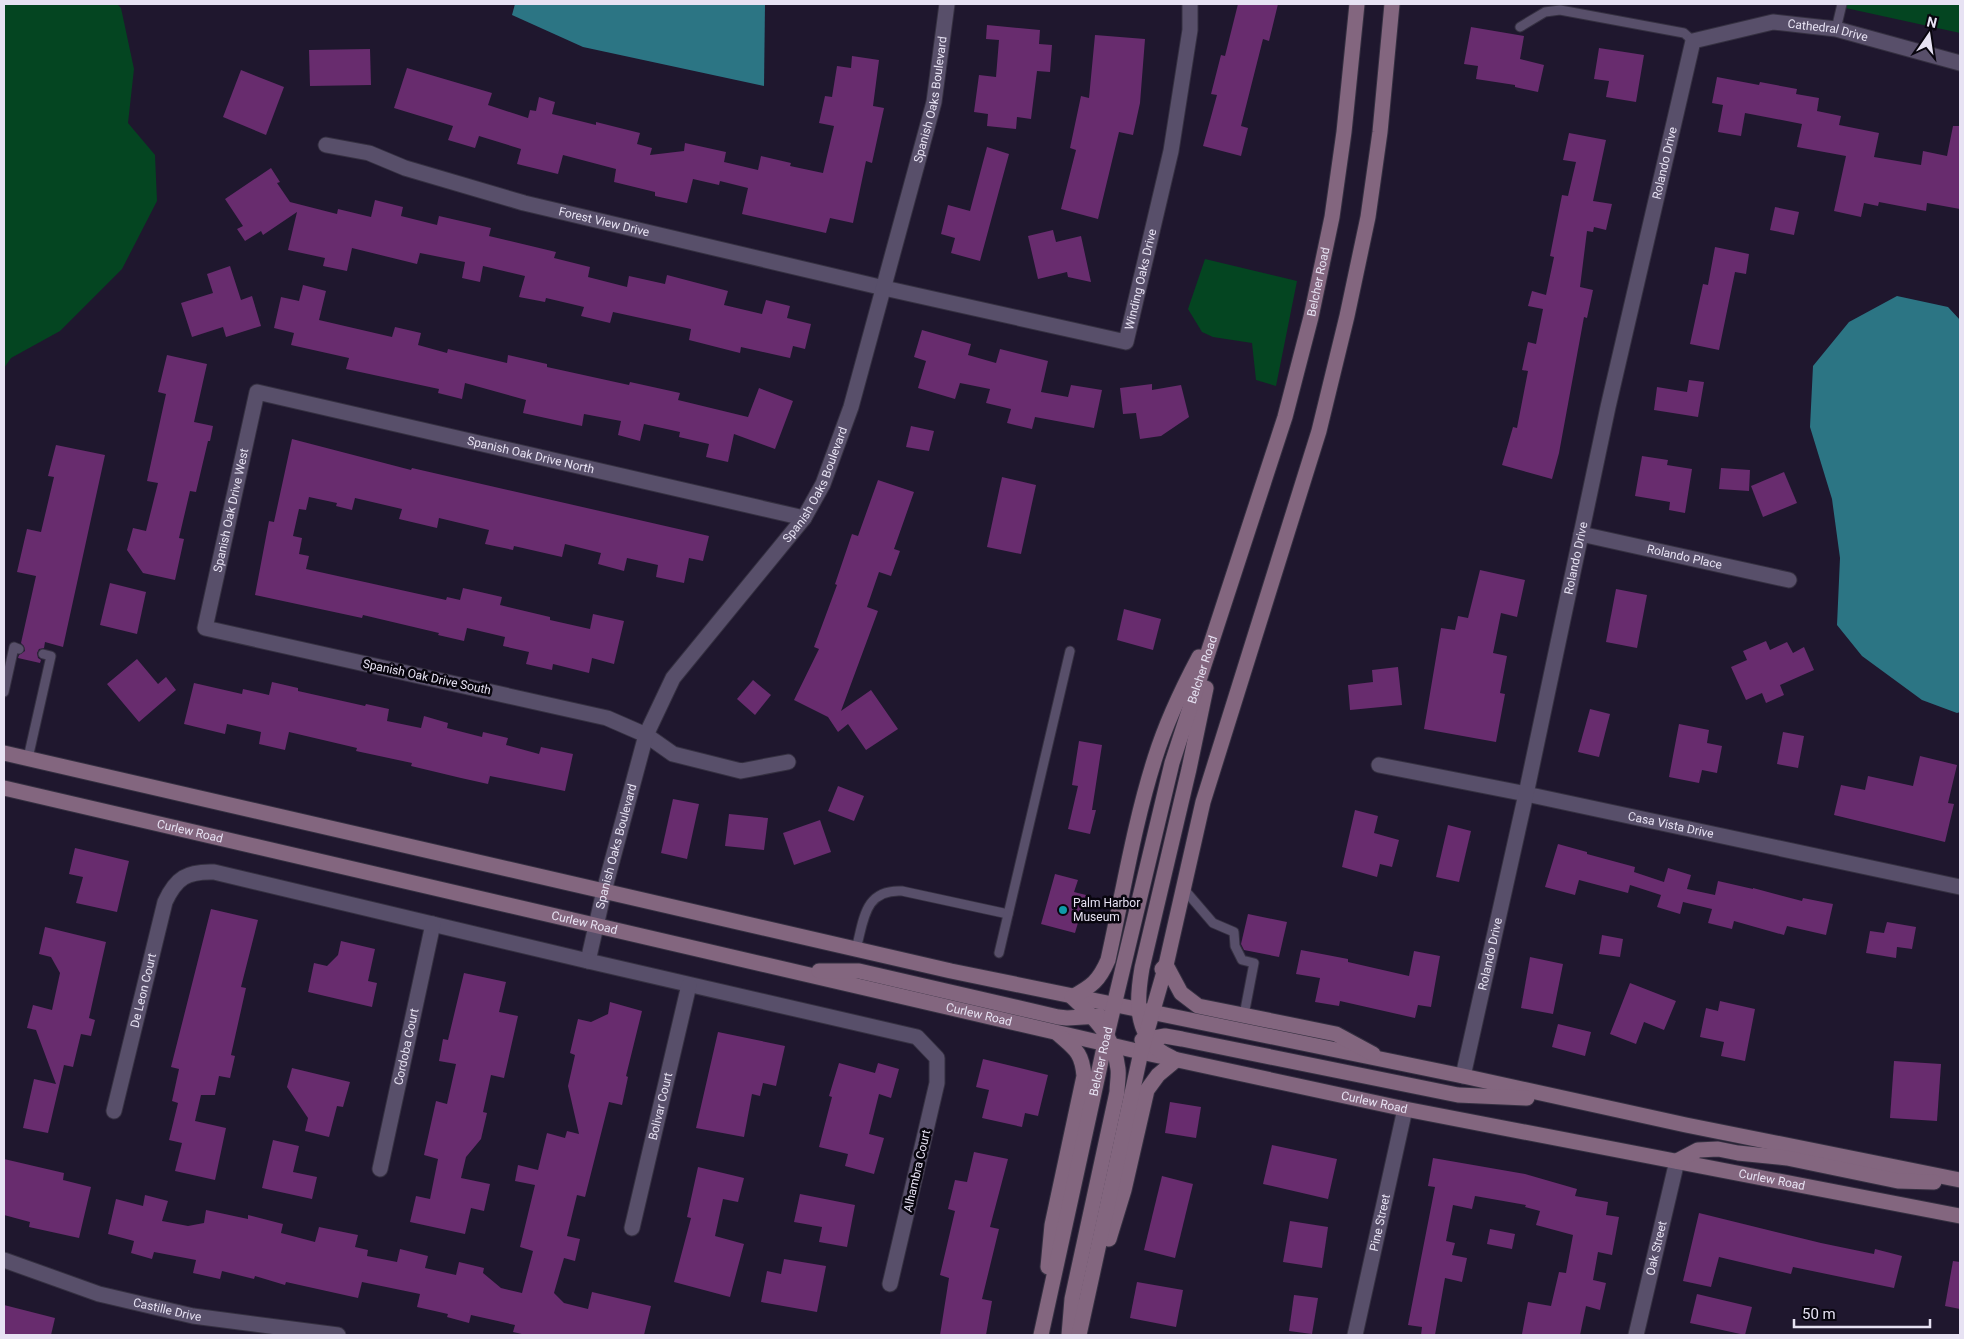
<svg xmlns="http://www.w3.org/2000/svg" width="1964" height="1339" viewBox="0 0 1964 1339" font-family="Roboto,sans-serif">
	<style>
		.green { fill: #044521 }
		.water { fill: #2c7584 }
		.building { fill: #682c6e }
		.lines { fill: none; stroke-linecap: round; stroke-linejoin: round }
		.lane-casing { stroke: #353041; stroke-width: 11 }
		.street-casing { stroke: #353041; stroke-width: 17 }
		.secondary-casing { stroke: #353041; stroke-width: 17 }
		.lane { stroke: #584f6a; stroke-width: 9 }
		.street { stroke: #584f6a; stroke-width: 15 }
		.secondary { stroke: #83667f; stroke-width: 15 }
		.culture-dot { fill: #0f9aa8; stroke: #08050e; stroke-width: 2 }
		.labels { text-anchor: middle; stroke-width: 5; stroke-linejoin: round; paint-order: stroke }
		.street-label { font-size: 12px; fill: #e7e2f3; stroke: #08050e }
		.poi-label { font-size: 12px; fill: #e7e2f3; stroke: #08050e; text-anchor: start }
	</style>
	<rect width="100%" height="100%" fill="#1f172e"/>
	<!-- green -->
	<g class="green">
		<path d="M4,4H117L121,8L134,69L128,123L155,155L157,201L122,269L60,331L11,358L4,368Z"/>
		<path d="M1842,4H1960V33L1841,7Z"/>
		<path d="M1205,259L1297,281L1276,386L1256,380L1252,343L1213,337L1202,332L1188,309Z"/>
	</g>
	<!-- water -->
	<g class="water">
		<path d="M515,4H765L764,86L583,47L512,15Z"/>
		<path d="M1897,296L1948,307L1960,320V712L1957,713L1922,700L1862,656L1837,625L1840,558L1832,499L1810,427L1813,366L1849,322Z"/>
	</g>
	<!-- building -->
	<g class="building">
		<path d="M1238,4H1278L1269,41L1263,39L1241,126L1248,128L1241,156L1203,146L1217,95L1211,94L1221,55L1225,56Z"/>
		<path d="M987,25L1040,30L1039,44L1052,45L1050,72L1037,71L1031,119L1017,117L1016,129L987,126L988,114L974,112L979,75L996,77L999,40L986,39Z"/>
		<path d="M1471,27L1524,36L1520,59L1544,65L1538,92L1515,87V85L1476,79L1478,66L1464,64Z"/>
		<path d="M1095,35L1145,39L1140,103L1133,135L1119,132L1098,219L1061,209L1076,150L1070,148L1081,96L1089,98Z"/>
		<path d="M1599,48L1644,55L1636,102L1606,97L1609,81L1594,79Z"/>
		<path d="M370,49L371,85L310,86L309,50Z"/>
		<path d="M852,56L879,60L873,106L884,108L872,163L866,161L853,223L830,218L826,233L742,214L748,188L720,181L719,185L693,179L687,203L655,196V192L614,182L616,169L563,155L558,174L517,164L521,149L479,136L475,148L448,140L453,126L394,108L407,68L492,93L488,105L528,118L530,110L536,111L539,97L555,102L552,114L596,125V122L640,133L637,144L652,148L650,155L684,151L685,143L726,152L724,162L758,170L761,156L791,163L790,166L823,173L834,126L819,123L825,96L832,97L837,66L851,68Z"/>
		<path d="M241,70L284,87L266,135L223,117Z"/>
		<path d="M1717,77L1759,85L1760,82L1797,89L1796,94L1819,98L1817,111L1841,116L1839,125L1879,133L1874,157L1921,165L1923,151L1947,156L1953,126H1960V209L1927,203L1926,211L1879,202L1878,206L1864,203L1861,217L1834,211L1846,156L1797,147L1802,124L1745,113L1741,136L1718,132L1723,105L1712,103Z"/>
		<path d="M1569,133L1606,140L1593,201L1612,204L1606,230L1594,227L1593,232L1587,231L1580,287L1593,290L1587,318L1584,317L1559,453L1552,479L1502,465L1513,427L1517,428L1528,371L1522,370L1528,342L1536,344L1543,309L1528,306L1532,291L1546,295L1554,257L1550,256L1562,195L1568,196L1576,162L1563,160Z"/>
		<path d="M987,147L1009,154L980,261L951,253L955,238L941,234L948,205L970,211Z"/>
		<path d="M271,168L280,182L277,183L290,202L337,214L338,209L371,217L375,200L403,207L401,216L437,225L439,216L491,228L489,236L556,252L554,258L590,267L588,277L627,287L629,276L665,284L667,275L728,291L724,305L762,314L766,300L790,306L787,318L811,324L805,349L793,346L790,358L741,347L740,353L689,340L691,329L613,312L610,323L581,316L584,307L546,298L545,302L519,297L525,276L483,266L480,282L462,278L465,262L420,253L417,264L352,248L347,271L323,266L325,258L288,250L297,212L263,235L261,231L245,241L237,229L243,226L225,199Z"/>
		<path d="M1775,207L1799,212L1794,235L1770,230Z"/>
		<path d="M1053,230L1056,242L1081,236L1091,282L1068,277L1067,272L1038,279L1028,236Z"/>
		<path d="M1715,247L1749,254L1746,274L1735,272L1719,350L1690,344L1703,284L1708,285Z"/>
		<path d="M230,266L241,300L252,296L261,326L226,337L223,327L192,337L181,303L213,293L207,274Z"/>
		<path d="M303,285L326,291L319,320L392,337L395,327L421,333L418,345L447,353L448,349L507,363L508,355L547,364V367L629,385L630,382L680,393L678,400L748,417L759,388L793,401L775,449L734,434L728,462L706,457L709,444L679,437L680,432L644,424L640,441L618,435L621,421L584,414L582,426L523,413L526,400L465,383L462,399L438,393L439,389L346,369L349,358L291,345L294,333L274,328L281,297L299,301Z"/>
		<path d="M922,330L971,344L968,355L996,363L1000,349L1048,361L1041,392L1068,397L1071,385L1102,390L1094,428L1035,417L1032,429L1007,423L1011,409L986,403L990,389L960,383L955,399L918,388L926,361L914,357Z"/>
		<path d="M167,355L207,364L194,422L213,426L210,441H208L196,492L190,491L179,538L184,539L175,580L143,573L127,550L133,528L146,531L158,483L147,481L166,394L158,392Z"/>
		<path d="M1689,380L1704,382L1698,417L1654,410L1657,387L1687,392Z"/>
		<path d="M1152,384V390L1181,385L1189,417L1161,436L1140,439L1136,413L1123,414L1120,388Z"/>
		<path d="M911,426L934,431L929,451L906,447Z"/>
		<path d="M292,439L411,470L412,468L709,536L703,561L689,558L684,583L656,577L658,565L627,558L624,571L598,564L601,553L565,544L562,557L514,546L513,550L485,544L489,530L439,518L437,528L399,519L402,509L355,498L352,510L336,506L337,503L309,497L306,510L299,509L293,536L302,538L299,554L309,556L306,569L446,600L447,597L460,600L463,588L502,597L500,605L550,617V620L590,629L593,614L624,621L614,664L592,658L589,673L553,664L552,670L526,664L529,652L503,646L505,637L467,628L464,641L438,635L439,633L363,615L362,618L255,595L269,521L274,522Z"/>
		<path d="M56,445L105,455L63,647L45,642L44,648L39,649L37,653L38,658L41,660L40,663L18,658L19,655L25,651L24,646L21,643L36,576L17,572L27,529L41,532L54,477L48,476Z"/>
		<path d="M1642,456L1668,460L1667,465L1692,469L1685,513L1669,510L1670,502L1635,496Z"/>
		<path d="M1721,468L1750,470L1749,491L1719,489Z"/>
		<path d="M1784,472L1797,503L1763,517L1751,486Z"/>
		<path d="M1002,477L1036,485L1021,554L987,547Z"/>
		<path d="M878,480L914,492L894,549L900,551L891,576L879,572L867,607L878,611L841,711L871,690L898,729L866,750L848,724L838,732L828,717L794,700L819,649L814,647L837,585L835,584L852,534L858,536Z"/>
		<path d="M1480,570L1525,580L1517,617L1501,613L1493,653L1507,656L1500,693L1505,694L1496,742L1424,729L1441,628L1455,630L1458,616L1468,618Z"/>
		<path d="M110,583L146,592L137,634L100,625Z"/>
		<path d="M1616,589L1647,595L1637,648L1606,642Z"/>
		<path d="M1124,609L1161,619L1153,650L1117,640Z"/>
		<path d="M1766,641L1770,650L1787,642L1793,653L1804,647L1814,670L1780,685L1784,695L1766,703L1762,693L1746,700L1731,667L1747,660L1743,651Z"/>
		<path d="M137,659L158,684L166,677L176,690L139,722L107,684Z"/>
		<path d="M1398,667L1402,705L1350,710L1348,685L1373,682L1372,670Z"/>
		<path d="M753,680L771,695L755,715L737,699Z"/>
		<path d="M272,682L298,688V691L365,706L366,704L389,709L387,721L421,728L424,716L448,723L447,728L482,737L483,732L508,738L506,745L539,754L541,747L573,754L565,791L490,776L488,784L461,778L411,766L412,763L356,751L357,748L289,732L285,750L259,744L261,732L227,724L225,734L184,724L194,683L242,694L243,689L269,695Z"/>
		<path d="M1590,709L1610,714L1599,757L1578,752Z"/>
		<path d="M1679,724L1709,730L1707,743L1722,746L1717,773L1702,770L1699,783L1669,777Z"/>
		<path d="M1783,732L1804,736L1798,768L1777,764Z"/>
		<path d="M1079,741L1102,745L1092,810H1096L1090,834L1068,829L1078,786L1072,785Z"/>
		<path d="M1920,756L1957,765L1948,803L1954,804L1945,842L1834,815L1841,785L1865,790L1868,776L1913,786Z"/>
		<path d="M838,786L864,796L854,821L828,811Z"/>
		<path d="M673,799L699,804L687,859L661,853Z"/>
		<path d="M1355,810L1378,816L1374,833L1399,840L1392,867L1380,864L1377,877L1342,867Z"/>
		<path d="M729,814L768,818L764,850L725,846Z"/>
		<path d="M820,820L831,852L794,865L783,833Z"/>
		<path d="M1448,825L1471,831L1459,882L1436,877Z"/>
		<path d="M1558,844L1587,852V854L1635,867L1634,872L1664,882L1668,868L1691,875L1687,889L1715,895L1718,881L1753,889V888L1802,901L1803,898L1833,904L1826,935L1787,926L1784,935L1734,921L1732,929L1708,923L1712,909L1683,902L1680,914L1657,907L1661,895L1630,885L1628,893L1579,880L1575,895L1545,887Z"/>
		<path d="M75,848L129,861L117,912L76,903L83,877L69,874Z"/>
		<path d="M1055,874L1078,880L1074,892L1086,895L1075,933L1041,924Z"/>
		<path d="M211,909L258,920L241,987L246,988L231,1055L235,1056L230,1078L219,1076L215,1095H201L195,1121L226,1128L215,1180L175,1171L182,1143L169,1140L178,1103L172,1101L179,1069L171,1067Z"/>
		<path d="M1248,914L1287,922L1279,957L1244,950L1241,944Z"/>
		<path d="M1887,922L1916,927L1912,949L1897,947L1896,958L1866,953L1870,931L1884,933Z"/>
		<path d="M45,927L106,942L89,1018L95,1020L91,1036L81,1034L73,1067L64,1065L48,1133L23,1128L34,1079L56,1084L36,1030L27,1028L33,1005L52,1010L60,973L51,957L39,954Z"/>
		<path d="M1602,935L1623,939L1620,957L1599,954Z"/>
		<path d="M341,941L375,949L368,981L377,983L372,1007L308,992L314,963L327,966L338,955Z"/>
		<path d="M1301,950L1348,959V962L1409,976L1414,951L1440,956L1431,1007L1418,1005L1415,1018L1340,1001L1339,1006L1315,1002L1320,978L1296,974Z"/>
		<path d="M1530,957L1563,964L1553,1014L1521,1008Z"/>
		<path d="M464,973L506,982L499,1012L518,1016L504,1078L491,1075L483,1112L487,1113L481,1139L466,1157L461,1178L490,1184L484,1211L471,1208L465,1234L410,1222L416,1196L430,1199L438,1159L424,1155L436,1101L447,1104L456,1064L439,1061L443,1039L448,1040Z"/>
		<path d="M1630,983L1676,1001L1664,1030L1644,1022L1636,1044L1610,1034Z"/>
		<path d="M1720,1001L1755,1009L1745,1061L1721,1056L1724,1042L1700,1037L1706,1008L1718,1011Z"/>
		<path d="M610,1002L642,1011L626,1076L628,1077L622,1105L609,1102L585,1197L577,1195L567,1236L580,1239L575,1261L564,1258L554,1293L564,1303L588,1309L592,1292L651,1306L644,1335H526L513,1332L515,1325L471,1315L469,1323L447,1317L448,1314L417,1307L420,1294L362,1282L358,1298L286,1282L285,1285L255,1276L254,1279L222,1271L220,1279L193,1273L196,1260L154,1252L152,1259L131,1253L134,1241L108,1234L116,1199L143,1206L145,1195L168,1201L162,1221L188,1226L204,1223L206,1210L248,1219V1215L283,1224L281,1233L315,1242L319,1227L358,1235L355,1247L368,1250L367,1256L397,1262L400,1249L428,1256L425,1268L456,1275L459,1262L484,1268L483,1273L501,1288L522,1293L533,1251L520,1247L535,1185L515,1181L518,1165L538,1170L547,1133L565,1138L567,1131L579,1134L568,1086L575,1055L570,1053L578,1019L591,1022L608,1014Z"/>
		<path d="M1558,1024L1591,1032L1585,1056L1552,1047Z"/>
		<path d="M718,1032L785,1046L776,1086L763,1083L760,1096L752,1094L744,1137L696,1128Z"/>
		<path d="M983,1059L1048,1075L1038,1116L1025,1113L1022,1127L982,1118L989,1090L976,1087Z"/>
		<path d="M1894,1061L1941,1064L1937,1121L1890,1118Z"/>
		<path d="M839,1063L875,1073L878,1063L899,1069L891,1098L879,1094L869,1134L884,1138L874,1174L845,1166L848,1154L819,1147L832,1097L829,1096Z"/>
		<path d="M292,1068L350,1082L343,1107L337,1106L329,1137L305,1131L308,1118L287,1087Z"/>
		<path d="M1170,1102L1201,1107L1196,1138L1165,1133Z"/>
		<path d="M273,1140L299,1146L293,1172L317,1177L312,1199L262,1188Z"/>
		<path d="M1272,1145L1337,1159L1328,1199L1263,1184Z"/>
		<path d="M974,1152L1008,1159L990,1227L999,1229L982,1299L992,1301L986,1335H940L949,1278L940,1275L955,1211L948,1209L955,1180L967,1182Z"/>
		<path d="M1433,1158L1525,1174L1577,1189L1575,1196L1608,1202L1606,1215L1619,1217L1612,1255L1598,1252L1593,1280L1606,1283L1600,1310L1586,1306L1580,1335L1522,1334L1528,1302L1551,1306L1559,1272L1566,1273L1573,1235L1536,1225L1540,1211L1525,1207L1526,1205L1475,1196L1472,1209L1453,1205L1446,1241L1455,1243L1452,1255L1467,1258L1462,1282L1445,1278L1435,1335H1421L1422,1327L1408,1325L1435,1187L1428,1186Z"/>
		<path d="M4,1159L64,1173L63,1180L91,1187L79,1238L29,1227L30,1222L4,1215Z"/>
		<path d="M698,1167L744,1178L738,1202L723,1199L715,1236L744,1244L730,1297L674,1282L691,1218L687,1217Z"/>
		<path d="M1162,1176L1193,1184L1175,1258L1144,1250Z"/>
		<path d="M800,1194L855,1205L847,1247L819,1242L822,1227L794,1222Z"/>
		<path d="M1699,1213L1821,1243L1874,1254L1875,1249L1902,1256L1894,1288L1793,1267L1791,1274L1719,1257L1711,1287L1683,1281Z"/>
		<path d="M1290,1221L1328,1227L1322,1268L1283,1262Z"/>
		<path d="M1490,1229L1515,1234L1512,1249L1487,1244Z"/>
		<path d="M784,1259L826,1266L817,1312L761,1302L767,1271L781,1274Z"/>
		<path d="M1953,1261L1960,1262V1309L1945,1306Z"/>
		<path d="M1137,1282L1183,1290L1176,1327L1130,1318Z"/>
		<path d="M1697,1294L1752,1307L1745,1335L1690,1323Z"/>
		<path d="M1294,1295L1318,1298L1312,1334L1289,1331Z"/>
		<path d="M4,1305L55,1318L51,1335H4Z"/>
	</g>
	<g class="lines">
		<defs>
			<g id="lane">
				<path d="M1520,27L1545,12L1560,10L1684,33L1693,41"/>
				<path d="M1836,29L1842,4"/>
				<path d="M4,692L14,647L19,649"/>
				<path d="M28,758L51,656L43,654"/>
				<path d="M1183,888L1213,923L1234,932L1235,946L1242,960L1254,963L1244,1015"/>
				<path d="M856,949C864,920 864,889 902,891L1008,914"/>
				<path d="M999,953L1070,651"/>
			</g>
			<g id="street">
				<path id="s1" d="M326,145L369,153L405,168L524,203L884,288L1126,342L1171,151L1190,30V4"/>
				<path id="s2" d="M1581,534L1789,580"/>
				<path id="s3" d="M788,762L741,771L673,754L646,735L607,718L205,628L257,392L804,518"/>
				<path id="s4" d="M1379,765L1526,794L1960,887"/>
				<path id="s5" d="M588,961L604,891L646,735L673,678L804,518L823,484L851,407L934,102L947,4"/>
				<path id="s6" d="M1463,1076L1526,794L1608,407L1693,41L1773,22L1836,29L1960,63"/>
				<path id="s7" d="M114,1111L165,902C176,878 187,871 214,872L588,961L917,1037L937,1058V1083L890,1284"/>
				<path id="s8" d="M380,1169L433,924"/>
				<path id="s9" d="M632,1228L689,985"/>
				<path id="s10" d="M4,1260L99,1294L193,1316L338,1335"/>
				<path id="s11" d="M1355,1335L1405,1109"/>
				<path id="s12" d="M1636,1335L1677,1161"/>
			</g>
			<g id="secondary">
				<path d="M4,753L951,971L1463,1076L1686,1125L1960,1180"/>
				<path id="s13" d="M4,788L1141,1052L1405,1109L1960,1216"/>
				<path d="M1162,969L1166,965L1181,993L1198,1006L1336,1034L1373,1054"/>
				<path d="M819,971H859L1058,1017L1067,1018L1100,1016"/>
				<path d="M1142,1040L1165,1036L1182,1039L1458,1095L1527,1098"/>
				<path d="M1677,1161L1698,1150L1718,1149L1738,1153L1787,1158L1898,1181L1934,1182"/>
				<path d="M1109,1239L1124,1190L1147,1090L1158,1075L1176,1060C1171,1057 1164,1054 1159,1050C1134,1029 1137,997 1142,968L1189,769L1206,688"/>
				<path d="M1048,1267L1052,1225L1084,1076C1082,1052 1075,1049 1058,1034"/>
				<path id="s14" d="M1041,1335L1105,1043L1172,763L1285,417L1311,317L1332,217L1344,132L1357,4"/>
				<path d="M1069,1335L1072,1299L1117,1092C1117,1085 1119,1076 1118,1069C1115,1038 1094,1017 1072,997C1092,986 1099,981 1108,960C1123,893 1134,824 1155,758C1166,723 1182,689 1199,657"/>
				<path d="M1079,1335L1141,1052L1166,965L1203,802L1319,431L1347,316L1368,217L1380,132L1392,4"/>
			</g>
		</defs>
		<!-- lane casing -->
		<use href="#lane" class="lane-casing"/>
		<!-- street casing -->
		<use href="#street" class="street-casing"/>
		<!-- secondary casing -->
		<use href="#secondary" class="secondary-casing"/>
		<!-- lane -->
		<use href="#lane" class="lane"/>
		<!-- street -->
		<use href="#street" class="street"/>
		<!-- secondary -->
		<use href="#secondary" class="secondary"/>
	</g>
	<!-- markers -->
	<circle class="culture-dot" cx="1063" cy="910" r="5"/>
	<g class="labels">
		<!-- street labels -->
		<g class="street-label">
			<text dy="4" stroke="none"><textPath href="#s6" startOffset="1198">Cathedral Drive</textPath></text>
			<text dy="4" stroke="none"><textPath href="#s5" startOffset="942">Spanish Oaks Boulevard</textPath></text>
			<text dy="4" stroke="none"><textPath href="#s6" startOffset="935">Rolando Drive</textPath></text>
			<text dy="4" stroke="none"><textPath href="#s1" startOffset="289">Forest View Drive</textPath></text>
			<text dy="4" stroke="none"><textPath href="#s1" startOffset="889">Winding Oaks Drive</textPath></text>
			<text dy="4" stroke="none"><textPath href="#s14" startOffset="1090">Belcher Road</textPath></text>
			<text dy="4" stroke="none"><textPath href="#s3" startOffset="1128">Spanish Oak Drive North</textPath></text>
			<text dy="4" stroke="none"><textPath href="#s5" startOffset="538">Spanish Oaks Boulevard</textPath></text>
			<text dy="4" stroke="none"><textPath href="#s3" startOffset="726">Spanish Oak Drive West</textPath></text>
			<text dy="4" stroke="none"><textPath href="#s2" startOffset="106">Rolando Place</textPath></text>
			<text dy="4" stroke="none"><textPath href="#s6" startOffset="530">Rolando Drive</textPath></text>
			<text dy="4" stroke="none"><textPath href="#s14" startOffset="685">Belcher Road</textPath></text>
			<text transform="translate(427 677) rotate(12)" y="4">Spanish Oak Drive South</text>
			<text dy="4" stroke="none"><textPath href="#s4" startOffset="298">Casa Vista Drive</textPath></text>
			<text dy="4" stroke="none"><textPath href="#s13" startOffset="191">Curlew Road</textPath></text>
			<text dy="4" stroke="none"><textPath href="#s5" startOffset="118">Spanish Oaks Boulevard</textPath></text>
			<text dy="4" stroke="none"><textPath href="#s13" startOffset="596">Curlew Road</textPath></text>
			<text dy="4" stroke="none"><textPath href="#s6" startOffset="125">Rolando Drive</textPath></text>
			<text dy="4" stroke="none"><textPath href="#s7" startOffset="124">De Leon Court</textPath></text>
			<text dy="4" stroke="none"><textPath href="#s13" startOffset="1001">Curlew Road</textPath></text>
			<text dy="4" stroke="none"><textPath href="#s8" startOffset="125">Cordoba Court</textPath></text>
			<text dy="4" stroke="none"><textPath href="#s14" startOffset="280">Belcher Road</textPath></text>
			<text dy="4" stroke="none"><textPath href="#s13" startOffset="1406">Curlew Road</textPath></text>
			<text dy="4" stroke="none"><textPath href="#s9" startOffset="125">Bolivar Court</textPath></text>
			<text transform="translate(917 1171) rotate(-77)" y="4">Alhambra Court</text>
			<text dy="4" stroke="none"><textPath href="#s13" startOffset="1811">Curlew Road</textPath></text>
			<text dy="4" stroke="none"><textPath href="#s11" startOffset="115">Pine Street</textPath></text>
			<text dy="4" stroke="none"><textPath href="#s12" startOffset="89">Oak Street</textPath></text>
			<text dy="4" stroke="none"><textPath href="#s10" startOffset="171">Castille Drive</textPath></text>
		</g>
		<!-- poi labels -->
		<g class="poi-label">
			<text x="1073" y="907">Palm Harbor<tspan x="1073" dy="14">Museum</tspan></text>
		</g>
	</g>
	<!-- border -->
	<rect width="1964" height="1339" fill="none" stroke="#e7e2f3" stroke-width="10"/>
	<!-- north arrow -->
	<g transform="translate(1929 35) rotate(13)" stroke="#08050e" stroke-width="4" paint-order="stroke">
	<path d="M0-4L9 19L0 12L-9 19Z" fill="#e7e2f3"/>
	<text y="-8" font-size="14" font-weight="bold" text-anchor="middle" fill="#e7e2f3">N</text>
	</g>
	<!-- scale -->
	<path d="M1794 1319v8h136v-8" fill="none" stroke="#e7e2f3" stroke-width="2.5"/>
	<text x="1802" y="1319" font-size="15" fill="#e7e2f3" stroke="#08050e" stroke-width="4" paint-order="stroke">50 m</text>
</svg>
